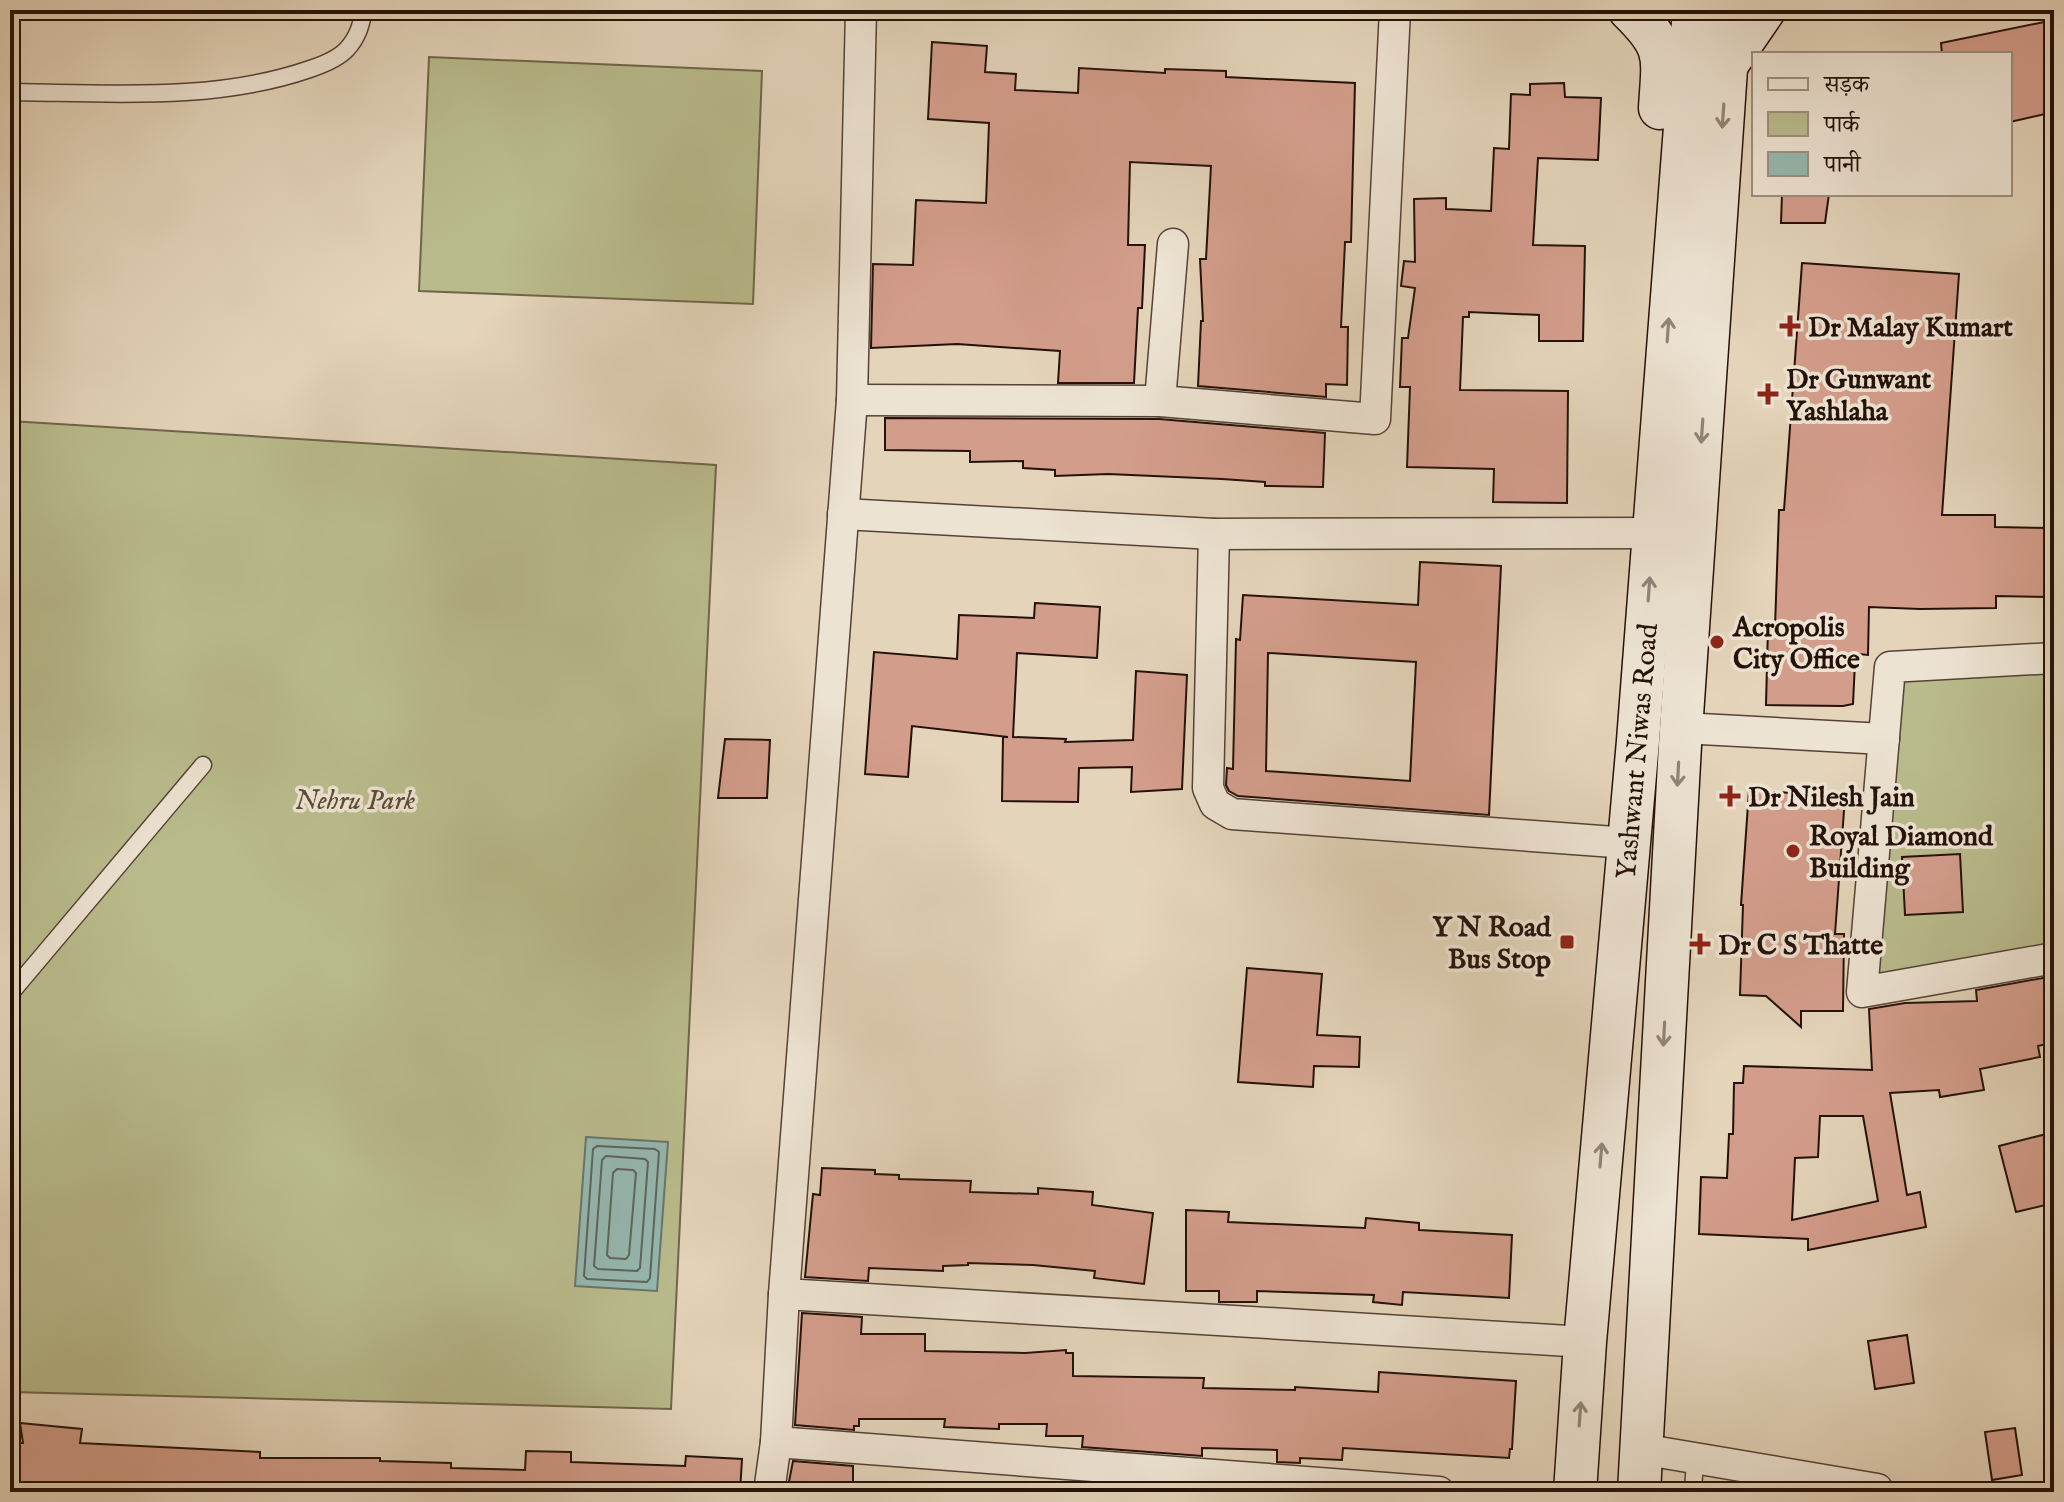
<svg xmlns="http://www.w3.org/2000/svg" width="2064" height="1502" viewBox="0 0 2064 1502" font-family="'IM FELL English','Noto Serif Devanagari',serif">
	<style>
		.green { fill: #b9bb8c; stroke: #6f664a; stroke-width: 2 }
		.water { fill: #95b8b0; stroke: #68756d; stroke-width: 2 }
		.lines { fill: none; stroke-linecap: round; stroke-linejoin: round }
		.shore { stroke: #5d645c; stroke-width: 2 }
		.building { fill: #d39d8b; stroke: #251109; stroke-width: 2; fill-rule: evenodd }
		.service-casing { stroke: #554235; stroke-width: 19 }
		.minor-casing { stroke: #554235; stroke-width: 33 }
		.secondary-casing { stroke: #251109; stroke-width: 45 }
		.service { stroke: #ede3d2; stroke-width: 16 }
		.minor { stroke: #ede3d2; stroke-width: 30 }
		.secondary { stroke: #ede3d2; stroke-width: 42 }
		.oneway { stroke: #938478 }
		.poi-dot { fill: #8f2418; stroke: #ede3d2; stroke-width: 3 }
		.labels { text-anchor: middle; stroke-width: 7; stroke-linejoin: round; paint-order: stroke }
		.poi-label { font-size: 28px; font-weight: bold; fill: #251109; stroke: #ede3d2; text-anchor: start }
		.street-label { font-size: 28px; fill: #251109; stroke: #ede3d2 }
		.park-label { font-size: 28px; font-style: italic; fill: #594c37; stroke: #ede3d2 }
	</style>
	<rect width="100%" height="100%" fill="#e4d4ba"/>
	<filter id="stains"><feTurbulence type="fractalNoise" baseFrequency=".0025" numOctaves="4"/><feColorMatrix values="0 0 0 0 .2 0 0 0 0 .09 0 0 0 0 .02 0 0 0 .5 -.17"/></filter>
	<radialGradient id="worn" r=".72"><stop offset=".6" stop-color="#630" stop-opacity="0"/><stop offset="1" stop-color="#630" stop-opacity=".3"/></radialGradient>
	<!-- green -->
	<g class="green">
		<path d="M429,57L762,71L753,304L419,291Z"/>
		<path d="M10,421L716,465L671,1409L10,1392Z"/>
		<path d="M2054,658V958L1862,992L1890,667Z"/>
	</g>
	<!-- water -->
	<path class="water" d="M586,1137L668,1142L657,1291L575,1286Z"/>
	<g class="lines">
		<!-- shore -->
		<g class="shore">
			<path d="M597,1146L655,1149L659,1152L650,1278L647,1282L587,1279L584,1276L593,1149Z"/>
			<path d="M606,1156L645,1159L648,1162L640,1268L637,1271L598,1269L594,1266L602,1160Z"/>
			<path d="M617,1169L633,1170L636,1173L629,1255L626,1259L610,1258L607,1255L613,1173Z"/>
		</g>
	</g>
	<!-- building -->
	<g class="building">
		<path d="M2054,20V112L2010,122V54H1942L1941,43Z"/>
		<path d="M932,42L987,46L985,72L1016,74L1015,90L1078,93L1079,68L1165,73V69L1226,71V77L1355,83L1351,242H1345L1341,327H1348L1347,385L1326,384V397L1198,386L1201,321H1203L1200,259H1206L1211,166L1130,162L1128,245H1145L1142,308H1138L1134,383H1058L1060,351L957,344L871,348L873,264L913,265L916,200L986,203L989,123L928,119Z"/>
		<path d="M1564,83L1565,97L1601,98L1598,160L1538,158L1533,245L1585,246L1583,341H1539V315L1469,312V317H1463L1460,390L1568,391L1567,503L1493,502L1494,469L1407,467L1410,387H1400L1402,338H1408L1415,288L1401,286L1404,261L1415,262L1414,199L1446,198V209L1491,211L1494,148L1509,149L1511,94L1530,95V84Z"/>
		<path d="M1782,194H1829L1825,223H1781Z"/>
		<path d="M1802,263L1959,274L1942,515H1995V527L2054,528L2052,597L1996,596V608L1920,609L1869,607L1868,655L1859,654V662H1855L1853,704L1843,706L1766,705L1768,627H1775L1779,510H1784Z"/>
		<path d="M885,418L1159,419L1325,433L1323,487L1265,486V482L1222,479L1108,474L1055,476V470L1023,468V461L970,462V451L885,450Z"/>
		<path d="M1420,562L1501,566L1489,815L1238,796L1229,791L1226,785L1227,768L1233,769L1236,639L1240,640L1243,595L1418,605ZM1268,653L1416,662L1410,781L1266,771Z"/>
		<path d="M1035,603L1100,607L1097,658L1017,653L1013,737L1066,739L1065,742L1133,740L1136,671L1187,675L1182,789L1131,792L1132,767L1079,768L1078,802L1002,801L1003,737H1008L912,726L908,777L865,774L874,652L957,659L959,615L1034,618Z"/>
		<path d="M725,739L770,740L767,798H718Z"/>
		<path d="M1749,790L1845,797L1835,934H1844L1843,1011H1801V1027L1766,996L1740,995L1743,905H1741Z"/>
		<path d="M1960,854L1963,912L1905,915L1902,857Z"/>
		<path d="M1247,968L1322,974L1317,1035L1360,1037L1359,1067L1314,1066L1313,1087L1238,1082Z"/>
		<path d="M2054,976V1042L2038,1046L2040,1057L1980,1069L1984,1090L1940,1097L1939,1090L1890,1093L1907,1195L1920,1192L1926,1227L1808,1250V1239L1699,1234L1701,1177L1727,1178L1729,1134H1733L1734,1083H1743L1744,1066L1872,1070L1869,1009L1905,1003L1977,1001L1976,990ZM1820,1116H1863L1878,1201L1792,1220L1795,1158L1818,1157Z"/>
		<path d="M2054,1132V1203L2016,1212L1999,1146Z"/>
		<path d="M822,1168L875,1170V1174L899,1175V1179L971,1181L970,1192L1038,1194V1188L1093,1192L1092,1205L1153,1213L1144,1284L1094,1278L1095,1271L1033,1265L968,1263V1265L943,1266V1271L869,1268L868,1281L805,1277L813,1194L820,1195Z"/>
		<path d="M1186,1210L1229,1212L1228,1222L1365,1228L1366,1218L1419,1223V1230L1512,1235L1509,1298L1403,1292L1402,1305L1373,1302L1374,1295L1257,1291V1302H1219V1291H1186Z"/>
		<path d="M802,1313L862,1317L861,1334H925V1351L1025,1353L1066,1350V1353H1073V1376L1204,1378L1203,1388L1295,1390V1387L1378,1392L1379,1372L1516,1381L1512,1449H1510L1509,1458L1343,1448L1342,1460L1300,1458V1463L1277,1462V1450L1202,1448V1456L1082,1447L1083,1436H1046L1047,1424H999V1429L944,1427L945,1419H859V1426H854V1430L795,1425Z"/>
		<path d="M1907,1335L1914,1383L1875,1389L1868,1341Z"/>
		<path d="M20,1423L82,1429L80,1443L260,1452V1458H380V1461L451,1463V1468L525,1470L526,1451L571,1452V1462L685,1466L686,1456L742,1459L740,1492H97L10,1482V1443H23Z"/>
		<path d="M2015,1428L2022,1475L1992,1480L1985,1432Z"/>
		<path d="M793,1461L853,1466V1492H787Z"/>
	</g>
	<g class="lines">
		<defs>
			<g id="service">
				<path d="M10,92C109,93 215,102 310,69C322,65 338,59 347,49C358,37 361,25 364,10"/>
				<path d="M10,994L203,765"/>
				<path d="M1693,1492L1695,1459"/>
			</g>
			<g id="minor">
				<path d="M852,400L1160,401L1375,419L1395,10"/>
				<path d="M1160,401L1173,244"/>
				<path d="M843,514L1214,534L1653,533"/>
				<path d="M1214,534L1208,788L1215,804L1232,814L1628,843"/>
				<path d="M2054,658L1890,667L1862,992L2054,958"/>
				<path d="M1682,728L1884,739"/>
				<path d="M784,1294L1585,1342"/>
				<path d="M776,1442L1439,1492"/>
				<path d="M1641,1449L1877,1489L1878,1492"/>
				<path d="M769,1492L776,1442L784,1294L852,400L861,10"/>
			</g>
			<g id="secondary">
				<path d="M1630,10C1669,48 1663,57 1660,108"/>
				<path d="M1727,64L1764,10"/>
				<path d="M1575,1492L1585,1342L1638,741L1694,10"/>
				<path d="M1639,1492L1680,745L1730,10"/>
			</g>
		</defs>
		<!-- service casing -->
		<use href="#service" class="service-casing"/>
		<!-- minor casing -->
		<use href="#minor" class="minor-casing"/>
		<!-- secondary casing -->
		<use href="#secondary" class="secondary-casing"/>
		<!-- service -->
		<use href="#service" class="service"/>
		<!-- minor -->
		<use href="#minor" class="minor"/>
		<!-- secondary -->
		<use href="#secondary" class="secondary"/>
	</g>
	<!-- one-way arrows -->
	<defs><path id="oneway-shaft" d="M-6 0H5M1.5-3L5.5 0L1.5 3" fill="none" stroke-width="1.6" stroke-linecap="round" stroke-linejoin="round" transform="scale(2)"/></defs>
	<g class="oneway">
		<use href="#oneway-shaft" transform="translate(1723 116) rotate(94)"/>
		<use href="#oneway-shaft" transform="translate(1668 330) rotate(-86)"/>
		<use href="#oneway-shaft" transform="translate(1702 431) rotate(94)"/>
		<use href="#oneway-shaft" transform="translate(1649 589) rotate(-86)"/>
		<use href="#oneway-shaft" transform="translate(1678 774) rotate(93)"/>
		<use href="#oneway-shaft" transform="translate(1664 1034) rotate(93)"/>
		<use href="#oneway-shaft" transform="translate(1601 1155) rotate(-85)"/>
		<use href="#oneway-shaft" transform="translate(1580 1414) rotate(-86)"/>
	</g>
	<!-- markers -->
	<g class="poi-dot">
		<path d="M1786 314h8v8h8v8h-8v8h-8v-8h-8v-8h8z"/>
		<path d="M1764 382h8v8h8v8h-8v8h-8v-8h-8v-8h8z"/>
		<circle cx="1717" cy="642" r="8"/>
		<path d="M1726 784h8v8h8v8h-8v8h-8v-8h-8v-8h8z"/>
		<circle cx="1793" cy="851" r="8"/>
		<rect x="1559" y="934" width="16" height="16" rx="4"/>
		<path d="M1696 932h8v8h8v8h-8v8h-8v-8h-8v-8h8z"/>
	</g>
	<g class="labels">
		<!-- poi labels -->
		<g class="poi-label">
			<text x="1808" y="336">Dr Malay Kumart</text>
			<text x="1786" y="388">Dr Gunwant<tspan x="1786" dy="32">Yashlaha</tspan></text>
			<text x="1733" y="636">Acropolis<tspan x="1733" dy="32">City Office</tspan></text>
			<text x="1748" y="806">Dr Nilesh Jain</text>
			<text x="1809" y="845">Royal Diamond<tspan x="1809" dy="32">Building</tspan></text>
			<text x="1551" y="936" text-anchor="end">Y N Road<tspan x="1551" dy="32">Bus Stop</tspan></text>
			<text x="1718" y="954">Dr C S Thatte</text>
		</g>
		<!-- street labels -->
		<g class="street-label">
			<text transform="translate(1636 751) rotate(-85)" y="10">Yashwant Niwas Road</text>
		</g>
		<!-- park labels -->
		<g class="park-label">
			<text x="355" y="809">Nehru Park</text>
		</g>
	</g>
	<!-- margin -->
	<rect width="2064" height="1502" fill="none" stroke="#e4d4ba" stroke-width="40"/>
	<rect x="12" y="12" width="2040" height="1478" fill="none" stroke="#251109" stroke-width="4"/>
	<rect x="20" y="20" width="2024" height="1462" fill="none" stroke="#251109" stroke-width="2"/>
	<!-- legend -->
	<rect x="1752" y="52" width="260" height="144" fill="#ede3d2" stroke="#9d8f82" stroke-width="2"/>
	<rect x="1768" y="78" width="40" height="12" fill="#ede3d2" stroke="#9d8f82" stroke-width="2"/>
	<text x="1824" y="92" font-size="24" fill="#251109">सड़क</text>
	<rect x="1768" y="112" width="40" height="24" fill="#b9bb8c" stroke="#9d8f82" stroke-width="2"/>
	<text x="1824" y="132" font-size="24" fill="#251109">पार्क</text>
	<rect x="1768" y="152" width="40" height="24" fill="#95b8b0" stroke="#9d8f82" stroke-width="2"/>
	<text x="1824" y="172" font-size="24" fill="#251109">पानी</text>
	<rect width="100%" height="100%" filter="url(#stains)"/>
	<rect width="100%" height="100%" fill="url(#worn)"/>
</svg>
